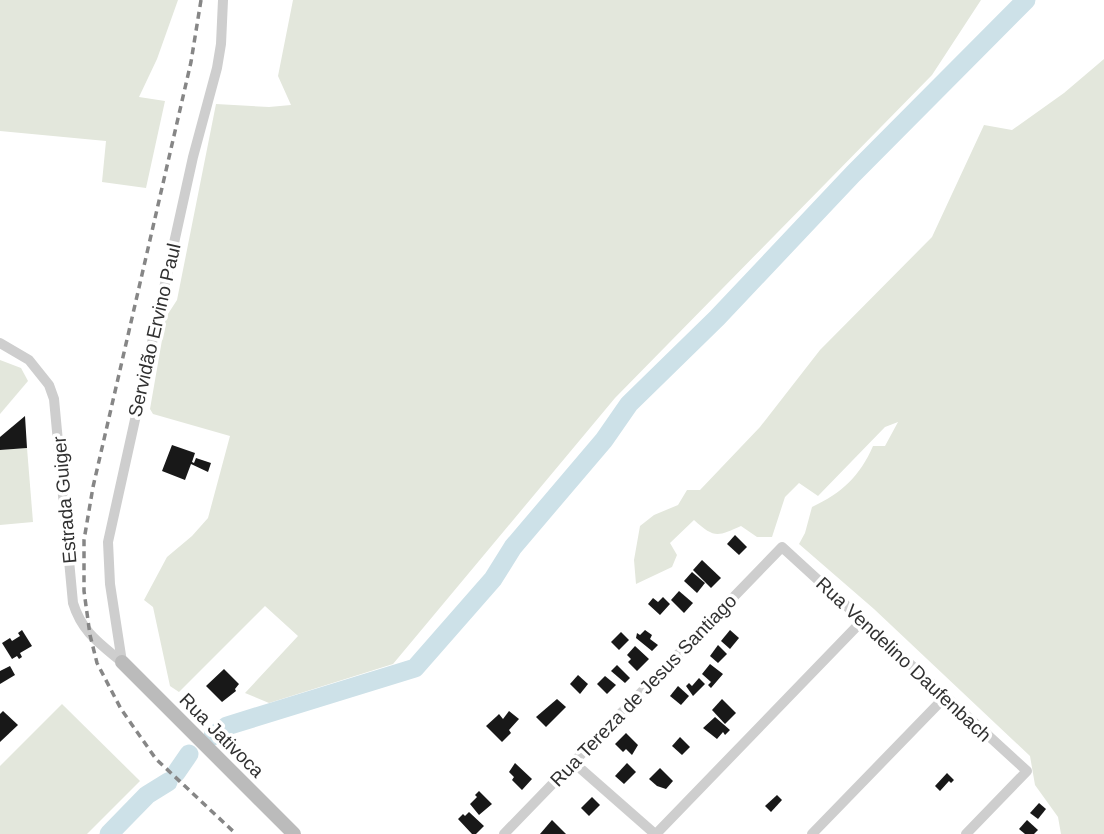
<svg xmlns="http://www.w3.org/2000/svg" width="1104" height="834" viewBox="0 0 1104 834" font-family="Arial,sans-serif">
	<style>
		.green { fill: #e3e7dc }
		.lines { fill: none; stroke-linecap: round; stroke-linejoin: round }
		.river { stroke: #cde1e8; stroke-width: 19 }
		.building { fill: #181818 }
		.street { stroke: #cecece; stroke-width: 10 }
		.secondary { stroke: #bbb; stroke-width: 14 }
		.rail { stroke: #868686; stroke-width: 3.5; stroke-dasharray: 7 5; stroke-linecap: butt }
		.labels { text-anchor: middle; stroke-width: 7; stroke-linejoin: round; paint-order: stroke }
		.street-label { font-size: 19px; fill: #313131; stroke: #fff }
	</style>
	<rect width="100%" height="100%" fill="#fff"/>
	<!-- green -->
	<g class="green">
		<path d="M0,0H178L157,59L139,97L165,101L146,188L102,182L106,141L0,131Z"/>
		<path d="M293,0H981L932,75L615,398L393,664L269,703L245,693L298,636L265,606L179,692L170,686L153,607L144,600L167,557L192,536L208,518L230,436L153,414L150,409L166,317L177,300L216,104L269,107L291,105L278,76Z"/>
		<path d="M1104,59V834H1061L1058,817L1035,785L1030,756L874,609L799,544L805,533L812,507C842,493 860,476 873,446H885L898,422L885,427L818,496L799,483L785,497L772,537H757L741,526C717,537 714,538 694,520L670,543L677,555L672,567L636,584L634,560L640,526L654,515L678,505L687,490H700L760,427L820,350L932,237L984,125L1012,130L1064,93Z"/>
		<path d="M0,360L21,368L28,381L0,414Z"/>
		<path d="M27,448L33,522L0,525V450Z"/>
		<path d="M62,704L140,781L87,834H0V766Z"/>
	</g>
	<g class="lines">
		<!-- river -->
		<g class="river">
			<path d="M213,736L227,726L415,668L493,579L513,547L604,440L629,404L717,318L853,174L1026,0"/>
			<path d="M176,773L189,754"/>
			<path d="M109,834L147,795L168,782"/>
		</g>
	</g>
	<!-- building -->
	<g class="building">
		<path d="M25,416L27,448L0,450V437Z"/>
		<path d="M172,445L195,453L192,462L194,463L196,458L211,463L208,472L191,464L185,480L162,471Z"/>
		<path d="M735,535L747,547L739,555L727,544Z"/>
		<path d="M702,560L721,578L711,588L693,570Z"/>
		<path d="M692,572L705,583L697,593L684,581Z"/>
		<path d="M679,591L693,603L684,613L671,600Z"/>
		<path d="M663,597L670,604L660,615L648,604L653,598L658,602Z"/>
		<path d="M22,630L32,646L20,653L22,657L19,659L17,656L12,659L2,643L10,638L12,641L20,636L18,633Z"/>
		<path d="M645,630L652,635L650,639L658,645L652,651L636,638L637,633L640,635Z"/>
		<path d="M730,630L739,638L730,649L721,641Z"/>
		<path d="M621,632L629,640L619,650L611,642Z"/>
		<path d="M718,645L727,654L718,663L710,656Z"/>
		<path d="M635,646L649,659L637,671L628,662L631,659L627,655Z"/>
		<path d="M710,664L723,674L711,688L708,685L711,682L702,674Z"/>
		<path d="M617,665L630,678L625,683L611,671Z"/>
		<path d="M10,666L15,675L0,684V671Z"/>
		<path d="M224,669L239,684L235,689L236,691L222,702L206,686Z"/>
		<path d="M578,675L588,684L580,694L570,684Z"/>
		<path d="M605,676L616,685L607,694L597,684Z"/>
		<path d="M699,678L705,684L693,696L686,686L689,683L692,686Z"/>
		<path d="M678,686L689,696L681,705L670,696Z"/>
		<path d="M557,699L566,707L546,727L536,717Z"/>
		<path d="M722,699L736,713L725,724L712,710Z"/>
		<path d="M3,711L18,725L0,742V714Z"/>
		<path d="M509,711L519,719L509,730L511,733L502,742L486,726L497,716L499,714L503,719Z"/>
		<path d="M715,717L730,730L725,735L723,732L717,739L703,728Z"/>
		<path d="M626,733L638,745L632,755L626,749L623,752L615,744Z"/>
		<path d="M680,737L690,747L682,755L672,746Z"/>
		<path d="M515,763L532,779L522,790L512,780L514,777L509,772Z"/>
		<path d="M627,763L636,772L624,784L615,776Z"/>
		<path d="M660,768L673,781L666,789L657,786L649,779Z"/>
		<path d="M947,773L954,780L951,783L949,781L940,791L935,786Z"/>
		<path d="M479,791L492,804L479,815L470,804L477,797L475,795Z"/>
		<path d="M777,795L782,800L771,812L765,806Z"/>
		<path d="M592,797L600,805L589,816L581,808Z"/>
		<path d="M1039,803L1046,809L1038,819L1030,813Z"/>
		<path d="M469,812L484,826L476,834H472L458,819L463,814L465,816Z"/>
		<path d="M552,820L566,834H540Z"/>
		<path d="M1027,820L1038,830L1034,834H1025L1019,829Z"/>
	</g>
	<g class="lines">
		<!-- street -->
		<g class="street">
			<path d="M0,343L29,360L49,385L54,399L73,603C82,632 99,643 122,662"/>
			<path d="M122,662L110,584L108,542L193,157L217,68L221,44L223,0"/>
			<path d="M573,762L655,834"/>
			<path d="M504,834L782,547L1027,771L966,834"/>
			<path d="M656,834L862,621"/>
			<path d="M812,834L945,697"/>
		</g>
		<!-- secondary -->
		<path class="secondary" d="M122,662L294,834"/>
		<!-- rail -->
		<path class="rail" d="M201,0L191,62L93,487L84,540V591L90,635L97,663L121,709L156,759L236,834"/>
	</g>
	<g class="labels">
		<!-- street labels -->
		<g class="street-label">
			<text transform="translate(154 330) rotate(-77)" y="7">Servidão Ervino Paul</text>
			<text transform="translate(64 500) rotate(-95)" y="7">Estrada Guiger</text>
			<text transform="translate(904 659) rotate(43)" y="7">Rua Vendelino Daufenbach</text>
			<text transform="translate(643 690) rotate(-46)" y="7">Rua Tereza de Jesus Santiago</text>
			<text transform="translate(222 735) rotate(45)" y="7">Rua Jativoca</text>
		</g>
	</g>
</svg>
